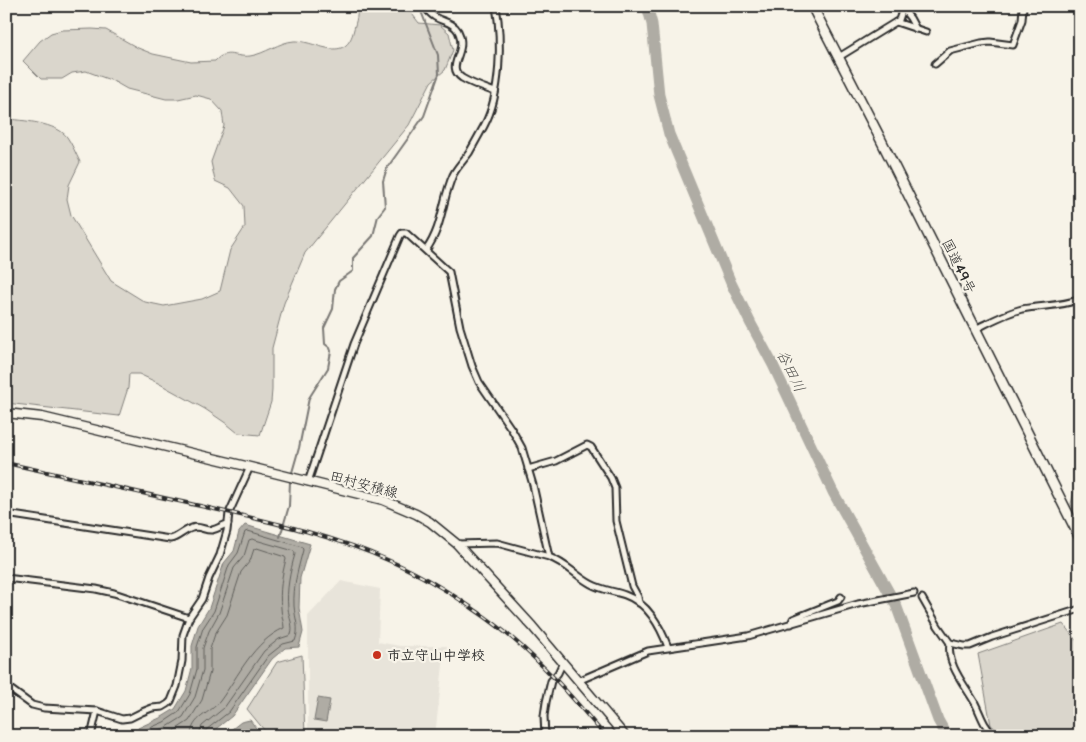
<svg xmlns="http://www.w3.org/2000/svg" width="1086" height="742" viewBox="0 0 1086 742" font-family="'Balsamiq Sans','Klee One',sans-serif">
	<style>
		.built { fill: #e8e4da }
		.green { fill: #dad6cc; stroke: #82807c }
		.water { fill: #afaca4; stroke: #7a7874 }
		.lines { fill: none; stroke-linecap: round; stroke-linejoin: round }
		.shore { stroke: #605f5b; stroke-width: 1 }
		.stream { stroke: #7a7874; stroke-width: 2 }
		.river { stroke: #afaca4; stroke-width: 11 }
		.minor-casing { stroke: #2b2b2b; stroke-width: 9 }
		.secondary-casing { stroke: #2b2b2b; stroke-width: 11 }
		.trunk-casing { stroke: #2b2b2b; stroke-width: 12 }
		.minor { stroke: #f7f3e8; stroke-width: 5 }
		.secondary { stroke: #f7f3e8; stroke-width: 8 }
		.trunk { stroke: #f7f3e8; stroke-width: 9 }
		.rail-casing { stroke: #2b2b2b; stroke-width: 4 }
		.rail { stroke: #f7f3e8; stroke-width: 2; stroke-dasharray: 5.5; stroke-linecap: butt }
		.poi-dot { fill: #c8321e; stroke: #f7f3e8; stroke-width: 2 }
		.labels { text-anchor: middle; stroke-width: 4.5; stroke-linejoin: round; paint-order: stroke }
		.street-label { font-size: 14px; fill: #2b2b2b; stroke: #f7f3e8 }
		.poi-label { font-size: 14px; font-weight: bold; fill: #2b2b2b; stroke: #f7f3e8; text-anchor: start }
		.water-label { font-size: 15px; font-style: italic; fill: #53524f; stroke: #f7f3e8 }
	</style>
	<rect width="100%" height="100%" fill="#f7f3e8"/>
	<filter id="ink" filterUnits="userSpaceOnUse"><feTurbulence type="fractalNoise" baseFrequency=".02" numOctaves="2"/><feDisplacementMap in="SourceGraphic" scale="10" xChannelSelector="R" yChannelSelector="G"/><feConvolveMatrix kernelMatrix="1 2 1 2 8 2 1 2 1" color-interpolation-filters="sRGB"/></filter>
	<g filter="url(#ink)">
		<!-- built -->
		<path class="built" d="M341,581L380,589L378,642L400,646H447L443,665L435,736H308V616Z"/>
		<!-- green -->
		<g class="green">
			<path d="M356,6H406L419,23L440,25L449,33L453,50L445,70L431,82L409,125L305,253L284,303L272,348V390L271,402L260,435L238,433L227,424L205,409L158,383L139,374H129L128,388L119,416L6,403V119C22,120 57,123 67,137C72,144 76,154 80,162L69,185L67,199L71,215L111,281L145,302L164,306L202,299L220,291L230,250L245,227L244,206L230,188L215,181L211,162L224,126L222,111L211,99L196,95L178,99H166L127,89L113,81L86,71L72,73L62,79H41L23,61L40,41L51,33L62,30L92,29L106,30L138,48L153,54L191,62L215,61C227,48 235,58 250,56C265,54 279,42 294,41C316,40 346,66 354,29C356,21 359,14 356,6Z"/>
			<path d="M1080,395V522L1076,518L1071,504L1077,479L1078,453L1075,419L1077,398Z"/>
			<path d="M1063,624L1080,645V736H1005L991,725L978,654Z"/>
			<path d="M302,655L305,736H269L247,709L277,662Z"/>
		</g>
		<!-- water -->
		<g class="water">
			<path d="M245,525L310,544L300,578L299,608L303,632L299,647L285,648L272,659L232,716L207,736H140L138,728L162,717L175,709L186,691L192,668V646L198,626L209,608L224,563L234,551L239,532Z"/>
			<path d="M318,698L330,700L326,722L314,720Z"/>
			<path d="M250,720L262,736H223L241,722Z"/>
		</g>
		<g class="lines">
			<!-- shore -->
			<g class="shore">
				<path d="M144,736L145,730L164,722L179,712L190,694L197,669V647L203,628L214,611L229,565L238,553L245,532L248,531L302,547L303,550C298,569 293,586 294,606C295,619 300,628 295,641L283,644L268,656L229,712L206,730L205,736"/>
				<path d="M150,736L151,733L167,727L183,717L195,697L203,670V648L209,631L219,613L234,568L244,556L249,540L252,539L294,551L295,554C290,572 286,590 288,608C289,618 294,626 291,635L279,639L264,651L224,708L202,726L198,736"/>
				<path d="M166,736L189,721L202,700L210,672V649L215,634L227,615L241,572L250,561L254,549L257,548L285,557L286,559C282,575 279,591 281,608C281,615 284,622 284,628C253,642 239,675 220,701C210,714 191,717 191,736"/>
			</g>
			<!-- stream -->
			<g class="stream">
				<path d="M291,476L299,448L309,398L328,368L331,351L330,348L325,344L324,328L333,309L335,289L339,281L353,271V258L373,236L378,216L385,207L383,181L387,168L424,116L439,74L438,55L419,6"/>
				<path d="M280,537L289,506L290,481"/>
			</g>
			<!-- river -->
			<path class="river" d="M647,6L652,24L659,95L669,134L731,283L751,324L773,365L833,492L896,605L938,720L947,736"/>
			<defs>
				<g id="minor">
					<path d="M424,6C427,10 430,14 435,17C443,22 453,22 458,31C469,53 444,65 462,78C472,84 484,88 495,92"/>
					<path d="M902,8L910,18L916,29"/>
					<path d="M896,22L926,32"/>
					<path d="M839,57L899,20L901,14V6"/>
					<path d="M935,64L950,51L981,43L990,42L1013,45L1022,20L1023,7"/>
					<path d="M426,250C443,227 442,199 453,175C457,167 464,160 469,153C474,144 479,135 484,126C501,95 502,40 496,6"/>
					<path d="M975,329C990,322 1006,313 1022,309C1041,305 1061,307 1080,299"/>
					<path d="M528,469L556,461L587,445L591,447L611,478L615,488L616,521L632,586L638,597L639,603"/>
					<path d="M308,482L354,344L400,236L402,233H406L449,272L460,327L472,366L479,382L512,430L522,448L533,485L549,557C566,563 576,576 591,584C602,590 614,591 625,595C648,603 660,626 668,647"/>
					<path d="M6,514L170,539C178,538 184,530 192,528C199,525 205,531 212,530C218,529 222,525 228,524"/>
					<path d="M457,544L497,543L549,557"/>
					<path d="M6,578L96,589L114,593L189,618"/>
					<path d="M922,598L938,626L950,643L964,646H970L992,637L1080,609"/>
					<path d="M791,624L793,619L838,601L841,597"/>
					<path d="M950,643C946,664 965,685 975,703C982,717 982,723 994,736"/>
					<path d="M578,681L648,651L748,636L858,604L914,593"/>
					<path d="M6,686L32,705L44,708L97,711L122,719L130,718L142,712L152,708L163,707L168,704L171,701L177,686L182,661L183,635L189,618L202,599L209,578L220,555L227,531L229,513L250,467"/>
					<path d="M91,736L97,711"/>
					<path d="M545,736L544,716L546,702L551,681L558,673L563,662"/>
				</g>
				<path id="secondary" d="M6,413L42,417L250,467L383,500L416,514L430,522L457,544L532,626L625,736"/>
				<path id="trunk" d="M812,6L879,136L1080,538"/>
			</defs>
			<!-- minor casing -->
			<use href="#minor" class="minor-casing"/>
			<!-- secondary casing -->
			<use href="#secondary" class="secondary-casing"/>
			<!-- trunk casing -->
			<use href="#trunk" class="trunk-casing"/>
			<!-- minor -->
			<use href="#minor" class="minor"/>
			<!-- secondary -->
			<use href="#secondary" class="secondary"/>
			<!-- trunk -->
			<use href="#trunk" class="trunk"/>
			<defs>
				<path id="rail" d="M6,463C66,476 127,490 187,503C256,519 326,532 390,561C420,574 448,591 475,610C526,644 566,689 605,736"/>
			</defs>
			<!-- rail casing -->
			<use href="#rail" class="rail-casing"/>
			<!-- rail -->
			<use href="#rail" class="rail"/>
		</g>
	</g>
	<!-- markers -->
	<circle class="poi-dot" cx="377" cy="655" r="5"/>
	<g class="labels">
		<!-- street labels -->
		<g class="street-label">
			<text transform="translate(959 266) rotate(64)" y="5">国道49号</text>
			<text transform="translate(364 484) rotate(15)" y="5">田村安積線</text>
		</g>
		<!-- poi labels -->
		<g class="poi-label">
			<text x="387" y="660">市立守山中学校</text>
		</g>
		<!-- water labels -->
		<g class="water-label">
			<text transform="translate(791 371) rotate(64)" y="5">谷田川</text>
		</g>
	</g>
	<!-- margin -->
	<rect width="1086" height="742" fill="none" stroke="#f7f3e8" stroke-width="25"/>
	<rect x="12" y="12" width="1061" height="717" fill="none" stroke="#2b2b2b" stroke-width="2" filter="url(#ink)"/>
</svg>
